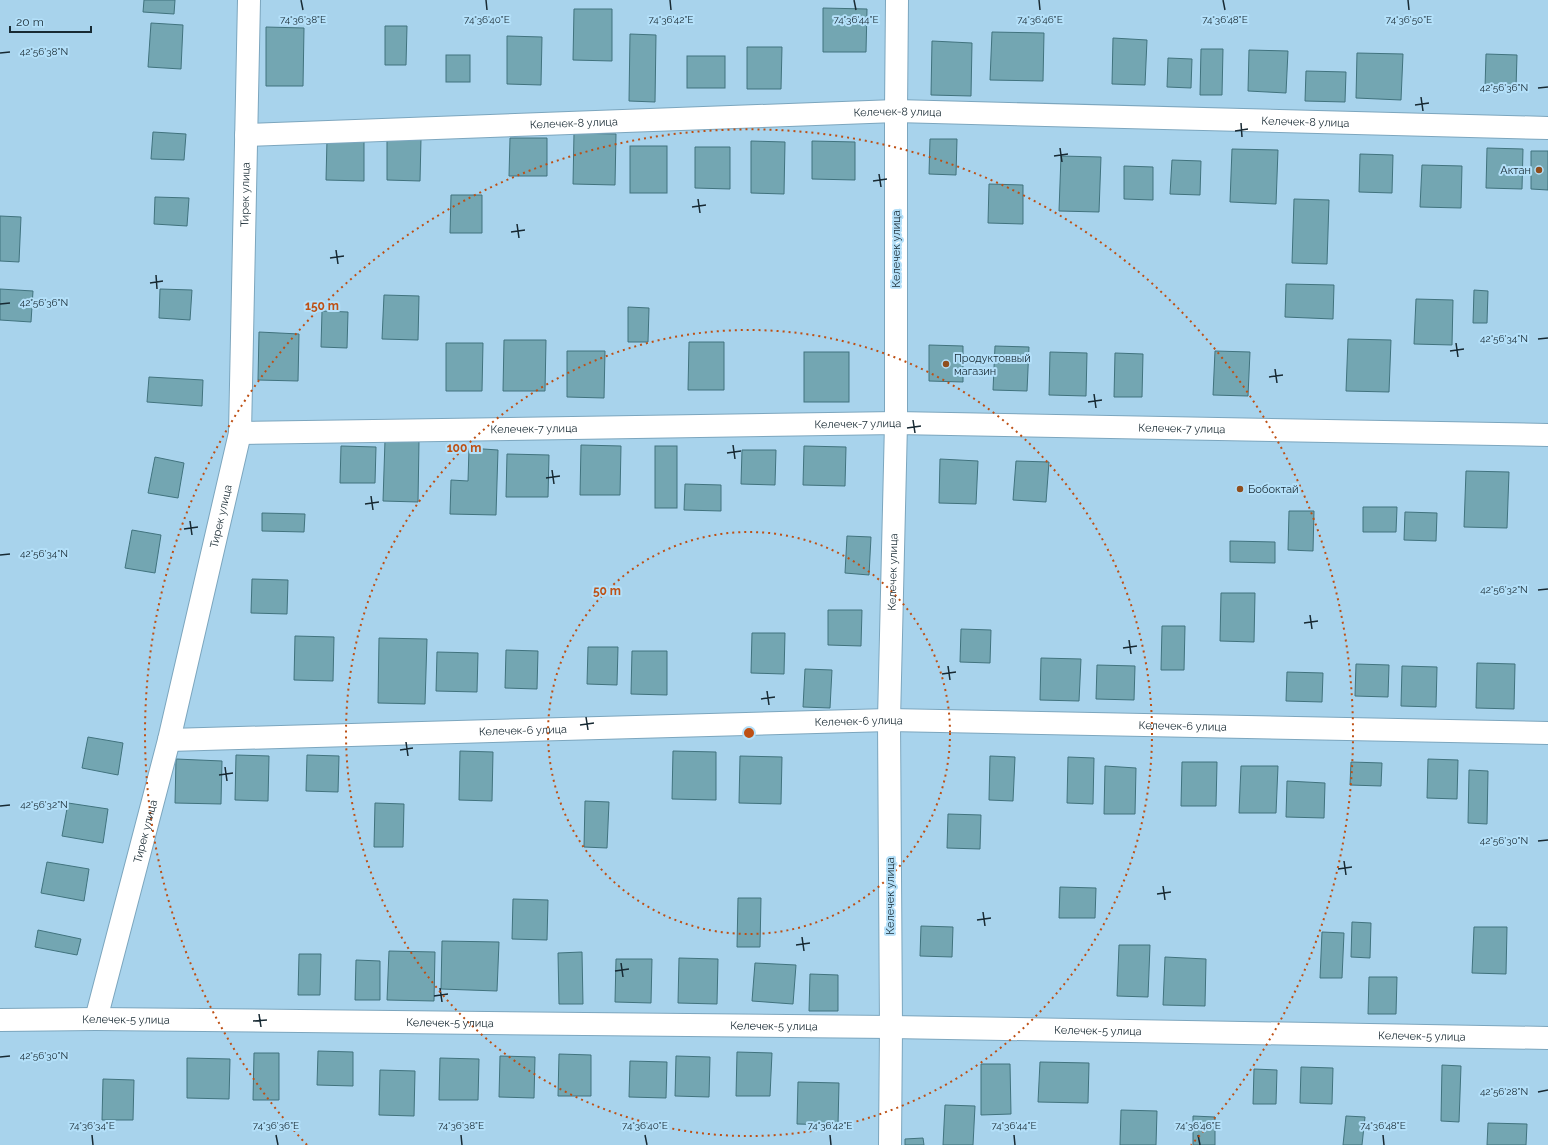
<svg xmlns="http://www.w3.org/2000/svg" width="1548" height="1145" viewBox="0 0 1548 1145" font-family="Raleway,sans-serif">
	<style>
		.building { fill: #73a6b2; stroke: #41737e }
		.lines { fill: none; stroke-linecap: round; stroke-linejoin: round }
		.minor-casing { stroke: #7ca6be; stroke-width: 24 }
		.minor { stroke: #fff; stroke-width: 22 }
		.ticks { fill: none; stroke: #182a33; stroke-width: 1.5 }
		.ring { fill: none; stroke: #be5014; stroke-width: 2; stroke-dasharray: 2 4 }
		.poi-dot { fill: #904e1d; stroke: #b4e0f9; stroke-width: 1.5 }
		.labels { text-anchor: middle; stroke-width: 4; stroke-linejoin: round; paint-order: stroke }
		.street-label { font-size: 11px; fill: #182a33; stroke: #b4e0f9 }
		.poi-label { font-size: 11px; fill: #182a33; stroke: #b4e0f9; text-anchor: start }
		.ticks-label { font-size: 10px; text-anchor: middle; fill: #182a33; stroke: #b4e0f9; stroke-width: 4; stroke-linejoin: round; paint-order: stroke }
		.centre { fill: #be5014; stroke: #b4e0f9; stroke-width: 2 }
		.ring-label { font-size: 12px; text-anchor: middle; font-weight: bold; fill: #be5014; stroke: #b4e0f9; stroke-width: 4; stroke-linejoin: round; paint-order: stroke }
	</style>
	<rect width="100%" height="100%" fill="#a8d3ec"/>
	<!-- building -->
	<g class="building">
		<path d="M144,0H175L174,14L143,12Z"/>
		<path d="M823,8L867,9L866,52H823Z"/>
		<path d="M574,9H612V61L573,60Z"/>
		<path d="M151,23L183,25L181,69L148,67Z"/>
		<path d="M385,26H407L406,65H385Z"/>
		<path d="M266,27L304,28L303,86H266Z"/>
		<path d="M992,32L1044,33L1043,81L990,80Z"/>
		<path d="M630,34L656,35L655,102L629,101Z"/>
		<path d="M507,36L542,37L541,85L507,84Z"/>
		<path d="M1113,38L1147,40L1145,85L1112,84Z"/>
		<path d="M932,41L972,43L971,96L931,95Z"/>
		<path d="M747,47H782L781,89H747Z"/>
		<path d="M1201,49H1223L1222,95H1200Z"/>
		<path d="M1249,50L1288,51L1286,93L1248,91Z"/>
		<path d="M1357,53L1403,54L1401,100L1356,98Z"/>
		<path d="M1486,54L1517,55L1516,88H1485Z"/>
		<rect x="446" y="55" width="24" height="27"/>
		<rect x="687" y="56" width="38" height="32"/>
		<path d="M1168,58L1192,59L1191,88L1167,87Z"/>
		<path d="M1306,71L1346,72L1345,102L1305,101Z"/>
		<path d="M153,132L186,134L184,160L151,159Z"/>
		<path d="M574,133L616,134L615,185L573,184Z"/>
		<path d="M510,138H547V176H509Z"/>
		<path d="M327,139H364V181L326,180Z"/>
		<path d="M387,139H421L420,181L387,180Z"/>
		<path d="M930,139H957L956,175L929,174Z"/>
		<path d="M751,141L785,142L784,194L751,193Z"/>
		<path d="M812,141L855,142V180L812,179Z"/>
		<rect x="630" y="146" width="37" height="47"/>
		<path d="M695,147H730V189L695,188Z"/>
		<path d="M1487,148L1523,149L1522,189L1486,188Z"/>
		<path d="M1232,149L1278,150L1276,204L1230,202Z"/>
		<path d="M1531,151H1548V190L1531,189Z"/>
		<path d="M1360,154L1393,155L1392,193L1359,192Z"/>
		<path d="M1061,156L1101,157L1099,212L1059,211Z"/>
		<path d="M1172,160L1201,161L1200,195L1170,194Z"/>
		<path d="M1422,165L1462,166L1461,208L1420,207Z"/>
		<path d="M1124,166L1153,167V200L1124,199Z"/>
		<path d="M989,184L1023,185V224L988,223Z"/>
		<path d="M451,195H482V233H450Z"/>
		<path d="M155,197L189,198L187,226L154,224Z"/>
		<path d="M1294,199L1329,200L1327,264L1292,263Z"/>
		<path d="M0,216L21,217L19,262L0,261Z"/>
		<path d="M1286,284L1334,285L1333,319L1285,317Z"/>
		<path d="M0,289L33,291L31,322L0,320Z"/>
		<path d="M160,289L192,290L190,320L159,318Z"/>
		<path d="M1474,290L1488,291L1487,323H1473Z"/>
		<path d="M384,295L419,296L418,340L382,339Z"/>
		<path d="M1416,299L1453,300L1452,345L1414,344Z"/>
		<path d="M628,307L649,308L648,342H628Z"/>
		<path d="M322,311L348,312L347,348L321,347Z"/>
		<path d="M259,332L299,334L298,381L258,380Z"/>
		<path d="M1348,339L1391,340L1389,392L1346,391Z"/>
		<path d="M504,340H546L545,391H503Z"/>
		<path d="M689,342H724V390H688Z"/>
		<path d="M446,343H483L482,391H446Z"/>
		<path d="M929,345L963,346V382L929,381Z"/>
		<path d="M995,346L1029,347L1027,391L993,390Z"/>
		<path d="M567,351H605L604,398L567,397Z"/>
		<path d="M1215,351L1250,352L1248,396L1213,395Z"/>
		<rect x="804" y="352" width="45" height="50"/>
		<path d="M1050,352L1087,353L1086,396L1049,395Z"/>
		<path d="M1115,353L1143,354L1142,397H1114Z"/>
		<path d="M149,377L203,380L202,406L147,402Z"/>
		<path d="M385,440L419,441L418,502L383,501Z"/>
		<path d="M581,445L621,446L620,495H580Z"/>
		<path d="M341,446L376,447L375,483H340Z"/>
		<rect x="655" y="446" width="22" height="62"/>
		<path d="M804,446L846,447L845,486L803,485Z"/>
		<path d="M469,448L498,450L496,515L450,514L451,480L468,481Z"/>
		<path d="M742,450H776L775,485L741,484Z"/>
		<path d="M507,454L549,455L548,497H506Z"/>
		<path d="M155,457L184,463L178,498L148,493Z"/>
		<path d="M940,459L978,461L976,504L939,503Z"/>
		<path d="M1016,461L1049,462L1046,502L1013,500Z"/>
		<path d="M1466,471L1509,472L1507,528L1464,527Z"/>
		<path d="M685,484L721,485V511L684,510Z"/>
		<path d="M1363,507H1397L1396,532H1363Z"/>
		<path d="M1289,511H1314L1313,551L1288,550Z"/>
		<path d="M1405,512L1437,513L1436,541L1404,540Z"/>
		<path d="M262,513L305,514L304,532L262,531Z"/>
		<path d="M132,530L161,535L155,573L125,568Z"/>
		<path d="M847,536L871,537L869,575L845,573Z"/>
		<path d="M1230,541L1275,542V563L1230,562Z"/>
		<path d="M252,579L288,580L287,614L251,613Z"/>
		<path d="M1221,593H1255L1254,642L1220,641Z"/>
		<path d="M828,610H862L861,646L828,645Z"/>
		<path d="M1162,626H1185L1184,670H1161Z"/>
		<path d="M961,629L991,630L990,663L960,662Z"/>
		<path d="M752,633H785L784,674L751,673Z"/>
		<path d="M295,636L334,637L333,681L294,680Z"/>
		<path d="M379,638L427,639L425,704L378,703Z"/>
		<path d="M588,647H618L617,685L587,684Z"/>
		<path d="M506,650L538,651L537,689L505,688Z"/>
		<path d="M632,651H667V695L631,694Z"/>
		<path d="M437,652L478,653L477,692L436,691Z"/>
		<path d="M1041,658L1081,659L1079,701L1040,700Z"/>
		<path d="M1477,663L1515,664L1514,709L1476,708Z"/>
		<path d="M1356,664L1389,665L1388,697L1355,696Z"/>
		<path d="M1097,665L1135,666L1134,700L1096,699Z"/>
		<path d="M1402,666L1437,667L1436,707L1401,706Z"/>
		<path d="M805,669L832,670L830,708L803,707Z"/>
		<path d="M1287,672L1323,673L1322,702L1286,701Z"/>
		<path d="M88,737L123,743L118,775L82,768Z"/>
		<path d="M460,751L493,752L492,801L459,800Z"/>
		<path d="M673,751L716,752V800L672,799Z"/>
		<path d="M236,755L269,756L268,801L235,800Z"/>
		<path d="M307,755L339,756L338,792L306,791Z"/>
		<path d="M740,756L782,757L781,804L739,803Z"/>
		<path d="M990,756L1015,757L1013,801L989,800Z"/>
		<path d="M1068,757L1094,758L1093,804L1067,803Z"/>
		<path d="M176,759L222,761L221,804L175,803Z"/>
		<path d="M1428,759L1458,760L1457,799L1427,798Z"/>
		<path d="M1182,762H1217L1216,806H1181Z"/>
		<path d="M1351,762L1382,763L1381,786L1350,785Z"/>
		<path d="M1105,766L1136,768L1135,814H1104Z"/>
		<path d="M1241,766H1278L1276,813H1239Z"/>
		<path d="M1469,770L1488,771L1487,824L1468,823Z"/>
		<path d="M1287,781L1325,783L1324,818L1286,817Z"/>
		<path d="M585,801L609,802L607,848L584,847Z"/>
		<path d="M68,803L108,809L103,843L62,836Z"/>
		<path d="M375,803L404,804L403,847H374Z"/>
		<path d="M948,814L981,815L980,849L947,848Z"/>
		<path d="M47,862L89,869L84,901L41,893Z"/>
		<path d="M1060,887L1096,888L1095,918H1059Z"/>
		<path d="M738,898H761L760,947H737Z"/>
		<path d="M513,899L548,900L547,940L512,939Z"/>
		<path d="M1352,922L1371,923L1370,958L1351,957Z"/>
		<path d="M921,926L953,927L952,957L920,956Z"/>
		<path d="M1474,927H1507L1506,974L1472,973Z"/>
		<path d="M38,930L81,939L77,955L35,947Z"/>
		<path d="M1322,932L1344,933L1342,978H1320Z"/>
		<path d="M442,941L499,942L497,991L441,989Z"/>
		<path d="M1119,945H1150L1148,997L1117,996Z"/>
		<path d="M389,951L435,952L434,1001L387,1000Z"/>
		<path d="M582,952L583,1004H559L558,953Z"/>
		<path d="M299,954H321L320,995H298Z"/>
		<path d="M1165,957L1206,959L1205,1006L1163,1005Z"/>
		<path d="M679,958L718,959L717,1004L678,1003Z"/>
		<path d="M616,959H652L651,1003L615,1002Z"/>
		<path d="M356,960L380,961V1000H355Z"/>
		<path d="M755,963L796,965L793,1004L752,1001Z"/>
		<path d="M810,974L838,975V1011H809Z"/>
		<path d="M1369,977H1397L1396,1014H1368Z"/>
		<path d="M318,1051L353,1052V1086L317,1085Z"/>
		<path d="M737,1052L772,1053L770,1096H736Z"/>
		<path d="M254,1053H279V1100H253Z"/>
		<path d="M559,1054L591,1055V1096H558Z"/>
		<path d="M500,1056L535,1057L534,1098L499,1097Z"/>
		<path d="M676,1056L710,1057L709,1097L675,1096Z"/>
		<path d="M187,1058L230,1059L229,1099L187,1098Z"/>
		<path d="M440,1058L479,1059L478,1100H439Z"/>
		<path d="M630,1061L667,1062L666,1098L629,1097Z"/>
		<path d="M1040,1062L1089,1063L1088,1103L1038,1102Z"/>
		<path d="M981,1064H1010L1011,1114L981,1115Z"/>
		<path d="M1442,1065L1461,1066L1459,1122L1441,1121Z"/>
		<path d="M1301,1067L1333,1068L1332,1104L1300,1103Z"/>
		<path d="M1254,1069L1277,1070L1276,1104H1253Z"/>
		<path d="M380,1070L415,1071L414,1116L379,1115Z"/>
		<path d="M103,1079L134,1080L133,1120H102Z"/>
		<path d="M798,1082L839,1083L838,1125L797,1124Z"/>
		<path d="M945,1105L975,1106L973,1145H943Z"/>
		<path d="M1121,1110L1157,1111L1156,1145H1120Z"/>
		<path d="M1193,1116L1215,1117V1145H1193Z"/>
		<path d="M1346,1116L1365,1117L1362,1145H1343Z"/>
		<path d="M1488,1123L1527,1124L1526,1145H1487Z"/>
		<path d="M923,1138L924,1145H905V1139Z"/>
	</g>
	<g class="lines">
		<defs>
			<g id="minor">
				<path id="s1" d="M246,135L896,111L1548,128"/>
				<path id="s2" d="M240,433L896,423L1548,435"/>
				<path id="s3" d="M169,740L889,720L1548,733"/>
				<path id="s4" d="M96,1019L169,740L240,433L249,0"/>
				<path id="s5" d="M0,1020L96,1019L891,1027L1548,1038"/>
				<path id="s6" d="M890,1145L891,1027L889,720L896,423V111L897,0"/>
			</g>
		</defs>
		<!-- minor casing -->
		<use href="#minor" class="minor-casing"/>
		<!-- minor -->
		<use href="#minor" class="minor"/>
	</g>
	<!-- ticks -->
	<path class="ticks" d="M301,0L303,10M486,0L487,10M670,0L671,10M854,0L856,10M1039,0L1040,10M1223,0L1225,10M1408,0L1409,10M0,53L10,52M1538,88L1548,87M1421,97L1423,111M1415,105L1429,103M1241,123L1242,137M1235,131L1248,129M1060,148L1062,162M1054,156L1068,154M879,174L881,187M873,181L887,179M698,199L700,213M692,207L706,205M517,224L519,238M511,232L525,230M336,250L338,264M330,258L344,256M156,275L157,289M150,283L163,281M0,304L10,303M1538,339L1548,338M1456,343L1458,357M1450,351L1464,349M1275,369L1277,383M1269,377L1283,375M1094,394L1096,408M1088,402L1102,400M913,420L915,433M907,428L921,426M733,445L735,459M727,453L741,451M552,470L554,484M546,478L560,476M371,496L373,510M365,504L379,502M190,521L192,535M184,529L198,527M0,555L10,554M1538,590L1548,589M1310,615L1312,629M1304,623L1318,621M1129,640L1131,654M1123,648L1137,646M948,666L950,680M942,674L956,672M767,691L769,705M761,699L775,697M586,717L588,730M580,725L594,723M406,742L408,756M400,750L413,748M225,767L227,781M219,775L233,773M0,806L10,805M1538,841L1548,840M1344,861L1346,875M1338,869L1352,867M1163,886L1165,900M1157,894L1171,892M983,912L985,926M977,920L991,918M802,937L804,951M796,945L810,943M621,963L623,977M615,971L629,969M440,988L442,1002M434,996L448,994M259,1014L261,1027M253,1021L267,1020M0,1057L10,1056M1538,1092L1548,1090M92,1135L93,1145M276,1135L278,1145M461,1135L462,1145M645,1135L647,1145M830,1135L831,1145M1014,1135L1015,1145M1198,1135L1200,1145M1383,1135L1384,1145"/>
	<!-- distance rings -->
	<g class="ring">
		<circle cx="749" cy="733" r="201"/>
		<circle cx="749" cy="733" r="403"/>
		<path d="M307 1145A604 604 0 1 1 1191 1145"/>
	</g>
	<!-- markers -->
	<g class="poi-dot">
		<circle cx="1539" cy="170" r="4"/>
		<circle cx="946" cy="364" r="4"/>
		<circle cx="1240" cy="489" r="4"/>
	</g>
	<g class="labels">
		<!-- street labels -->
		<g class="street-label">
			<text dy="4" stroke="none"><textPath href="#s1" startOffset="652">Келечек-8 улица</textPath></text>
			<text dy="4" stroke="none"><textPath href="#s1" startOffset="1060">Келечек-8 улица</textPath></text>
			<text dy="4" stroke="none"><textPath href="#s1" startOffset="328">Келечек-8 улица</textPath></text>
			<text dy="4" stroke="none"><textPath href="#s4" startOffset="842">Тирек улица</textPath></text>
			<text transform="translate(896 249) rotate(-90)" y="4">Келечек улица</text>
			<text dy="4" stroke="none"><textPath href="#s2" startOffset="618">Келечек-7 улица</textPath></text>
			<text dy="4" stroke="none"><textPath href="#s2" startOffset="294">Келечек-7 улица</textPath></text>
			<text dy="4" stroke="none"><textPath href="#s2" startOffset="942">Келечек-7 улица</textPath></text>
			<text dy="4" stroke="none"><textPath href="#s4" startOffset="518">Тирек улица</textPath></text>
			<text dy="4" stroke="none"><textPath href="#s6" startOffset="573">Келечек улица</textPath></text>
			<text dy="4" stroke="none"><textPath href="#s3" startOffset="690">Келечек-6 улица</textPath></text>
			<text dy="4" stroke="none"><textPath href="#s3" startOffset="1014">Келечек-6 улица</textPath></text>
			<text dy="4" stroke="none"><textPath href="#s3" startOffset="354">Келечек-6 улица</textPath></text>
			<text dy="4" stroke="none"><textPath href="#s4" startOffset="194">Тирек улица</textPath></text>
			<text transform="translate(890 896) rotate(-90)" y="4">Келечек улица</text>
			<text dy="4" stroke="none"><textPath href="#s5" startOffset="126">Келечек-5 улица</textPath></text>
			<text dy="4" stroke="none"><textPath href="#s5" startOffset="450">Келечек-5 улица</textPath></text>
			<text dy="4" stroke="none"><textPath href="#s5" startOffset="774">Келечек-5 улица</textPath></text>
			<text dy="4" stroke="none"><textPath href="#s5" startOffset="1098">Келечек-5 улица</textPath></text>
			<text dy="4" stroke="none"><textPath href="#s5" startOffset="1422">Келечек-5 улица</textPath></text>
		</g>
		<!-- poi labels -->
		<g class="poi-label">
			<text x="1531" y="174" text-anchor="end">Актан</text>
			<text x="954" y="362">Продуктоввый<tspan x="954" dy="13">магазин</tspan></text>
			<text x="1248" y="493">Бобоктай</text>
		</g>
	</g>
	<g class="ticks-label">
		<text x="303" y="23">74°36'38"E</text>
		<text x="487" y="23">74°36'40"E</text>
		<text x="671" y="23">74°36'42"E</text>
		<text x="856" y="23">74°36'44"E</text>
		<text x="1040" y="23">74°36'46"E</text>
		<text x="1225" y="23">74°36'48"E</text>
		<text x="1409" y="23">74°36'50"E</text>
		<text x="44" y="55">42°56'38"N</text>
		<text x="1504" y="91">42°56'36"N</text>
		<text x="44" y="306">42°56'36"N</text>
		<text x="1504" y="342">42°56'34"N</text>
		<text x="44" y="557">42°56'34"N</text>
		<text x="1504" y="593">42°56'32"N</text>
		<text x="44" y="808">42°56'32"N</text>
		<text x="1504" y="844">42°56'30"N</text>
		<text x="44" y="1059">42°56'30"N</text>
		<text x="1504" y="1095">42°56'28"N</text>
		<text x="92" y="1129">74°36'34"E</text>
		<text x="276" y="1129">74°36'36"E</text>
		<text x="461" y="1129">74°36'38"E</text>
		<text x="645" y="1129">74°36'40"E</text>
		<text x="830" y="1129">74°36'42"E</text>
		<text x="1014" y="1129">74°36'44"E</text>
		<text x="1198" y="1129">74°36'46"E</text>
		<text x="1383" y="1129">74°36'48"E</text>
	</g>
	<circle cx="749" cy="733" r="6" class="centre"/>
	<g class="ring-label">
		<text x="322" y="310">150 m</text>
		<text x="464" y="452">100 m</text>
		<text x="607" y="595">50 m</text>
	</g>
	<!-- scale -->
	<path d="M10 26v6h81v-6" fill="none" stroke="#182a33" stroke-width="2"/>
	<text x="16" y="26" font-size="12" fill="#182a33" stroke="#b4e0f9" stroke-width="3" paint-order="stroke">20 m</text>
</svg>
